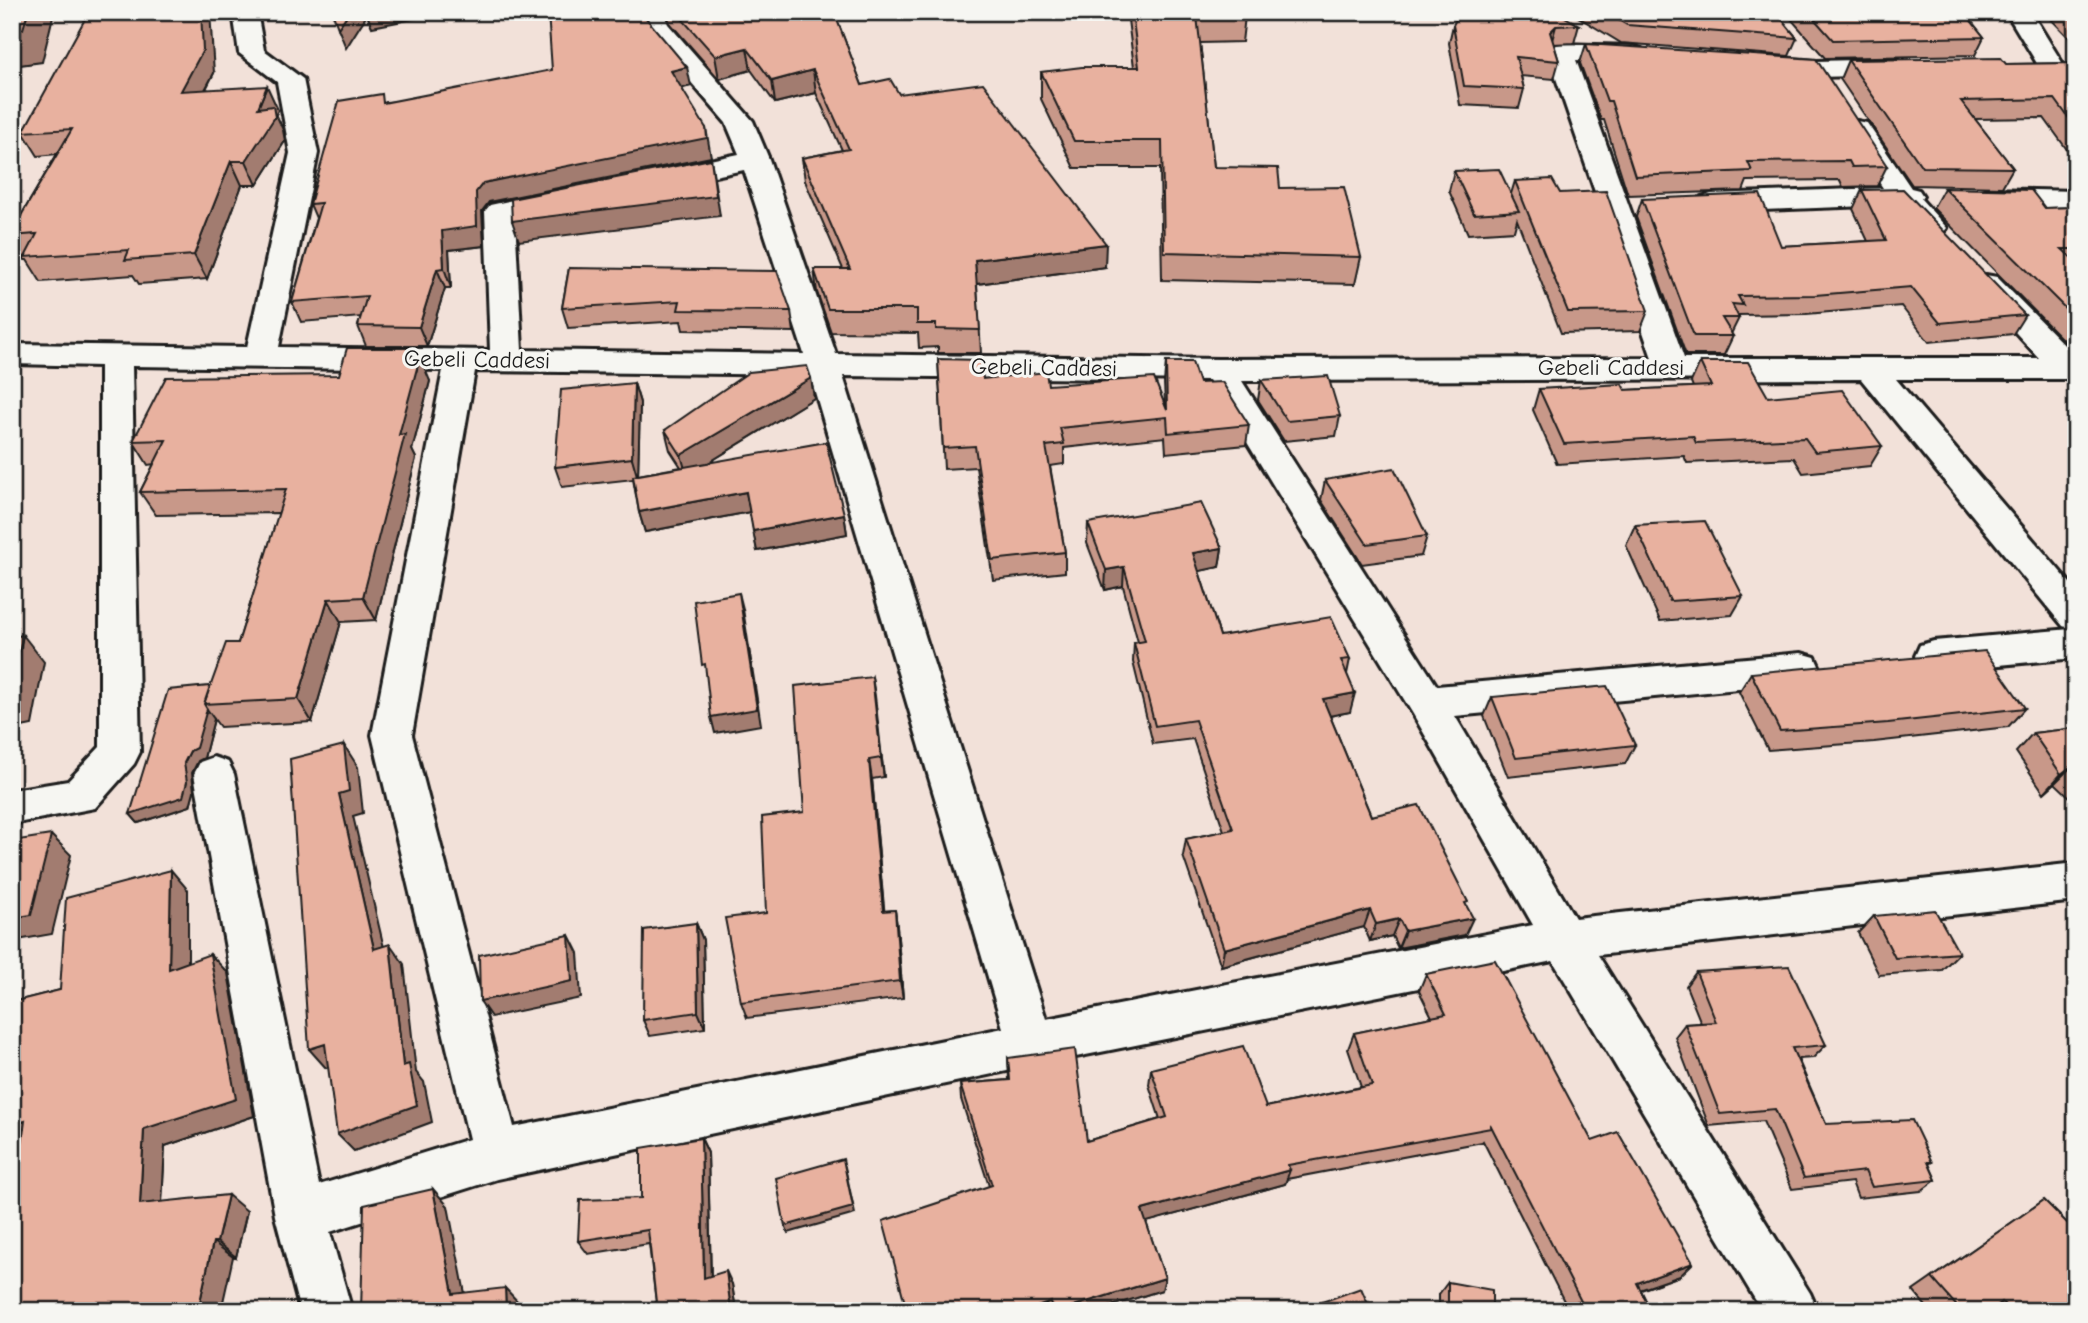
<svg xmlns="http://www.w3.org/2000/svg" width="2088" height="1323" viewBox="0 0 2088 1323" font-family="'Comic Neue',sans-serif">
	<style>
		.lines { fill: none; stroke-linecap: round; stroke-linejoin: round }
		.minor-casing { stroke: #1c1c1c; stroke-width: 6 }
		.minor { fill: #f6f6f2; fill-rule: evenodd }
		.wall { fill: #c89889; stroke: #1c1c1c; stroke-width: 2 }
		.shaded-wall { fill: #a27c6f; stroke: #1c1c1c; stroke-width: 2 }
		.building { fill: #e8b19f; stroke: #1c1c1c; stroke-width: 2 }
		.labels { text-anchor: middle; stroke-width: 6; stroke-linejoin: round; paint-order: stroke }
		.street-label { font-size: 23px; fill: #1c1c1c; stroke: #f6f6f2 }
	</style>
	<rect width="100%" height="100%" fill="#f2e1d9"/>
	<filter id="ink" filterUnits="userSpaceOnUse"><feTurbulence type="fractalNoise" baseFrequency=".0143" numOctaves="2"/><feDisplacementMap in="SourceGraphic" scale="14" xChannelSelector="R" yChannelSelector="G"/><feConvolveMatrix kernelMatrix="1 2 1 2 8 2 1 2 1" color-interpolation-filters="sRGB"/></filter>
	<g filter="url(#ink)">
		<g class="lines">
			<defs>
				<g id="minor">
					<path d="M233,12H257L264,50L303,79L318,153L279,347L490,350L485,211L490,205L564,189L574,192L578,198L574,204L515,217L522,350L804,354L744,170L661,187L651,184L647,178L651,172L739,154L726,123L648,32L638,12H663L668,24L753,121L769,159L836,354L1219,359L1652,358L1547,52L1551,47L1560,44L1633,46L1642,49L1646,54L1642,59L1633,62L1576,60L1684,358H2039L1971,284L1975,277L1986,275L1997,277L2076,357V379H1896L2076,590V658L1934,671L1920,667L1915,656L1920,645L1934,641L2071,629L2063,626L1861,379L1242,381L1437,686L1801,653L1815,657L1820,668L1815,679L1801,683L1455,716L1575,918L2076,863V901L1598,955L1810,1293L1818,1311H1762L1553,961L1031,1066L497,1179L330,1232L352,1311H300L275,1216L194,774L200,762L214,757L228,762L234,774L319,1185L469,1139L372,735L443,370L132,366L140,752L134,764L95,808L12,824V790L68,781L100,747V366L12,364V344L247,347L290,153L277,82L239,53ZM475,371L810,375L1003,1028L514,1127L412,735ZM843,376L1209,380L1413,714L1533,925L1046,1019Z"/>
					<path d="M2006,12H2031L2063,64L2059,70H2041Z"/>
					<path d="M1770,57L1817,61L1895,59L1904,61L1908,67L1904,73L1895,75L1817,77L1761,71L1757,65L1761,59Z"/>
					<path d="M1857,121L1867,123L1911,188L1919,190L1923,196L1921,199L1947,228L1942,234C1919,240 1909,221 1895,205L1711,212L1701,209L1697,203L1701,197L1711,194L1883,188L1843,129L1847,123Z"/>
					<path d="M1987,189L2076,191V209L1977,204L1973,198L1977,192Z"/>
				</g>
			</defs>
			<!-- minor casing -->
			<use href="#minor" class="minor-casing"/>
			<!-- minor -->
			<use href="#minor" class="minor"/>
		</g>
		<!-- wall -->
		<g class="wall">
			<path d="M666,12H856L836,17L862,85L899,94L1105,267L977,284L981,353H938V347L919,348L918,333L831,332L817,292L814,269H843L805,181L802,158L842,150L816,93L775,103L751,70L719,79L670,23Z"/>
			<path d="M1127,12H1244L1245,16L1242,42L1200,43L1214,167L1280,188L1361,257L1355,284L1162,280L1160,168H1074L1041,99V72L1134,67Z"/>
			<path d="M1570,12H1776L1797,38L1789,56L1621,43Z"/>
			<path d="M1785,12H1964L1984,37L1975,55L1825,58Z"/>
			<path d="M2044,12H2076V45Z"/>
			<path d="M1453,25H1579L1574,43L1554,44L1559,61L1554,79L1521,76L1524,89L1519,108L1460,105L1449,43Z"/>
			<path d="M1586,44L1887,166L1877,186L1843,187L1840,180L1747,181L1743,191L1628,195L1604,120H1601L1580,63Z"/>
			<path d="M1848,60L2006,64L2076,63V162L2044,118L1975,119L2013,168L2002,187L1912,185L1840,79Z"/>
			<path d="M214,73L206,89L278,110L276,114L283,130L285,141L257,185H242L207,279L139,284L133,275L41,282L27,260H25L12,240V231L57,154L38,156L23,132Z"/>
			<path d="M691,86L682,88L711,157L489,202L482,211L484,246L449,250L451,288H445L427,346H366L358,326L361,317L301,322L292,302L316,218L310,204L386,102Z"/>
			<path d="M1454,171L1511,194L1515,181L1560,193L1648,311L1640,331L1561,333L1517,220L1514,231L1468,234L1449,191Z"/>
			<path d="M1944,188L2045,208L2076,207V344L2068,345L1933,208Z"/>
			<path d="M1862,190L2025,315L2013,334L1929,342L1901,306L1806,314L1738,315L1739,318L1731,334L1733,336L1724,355H1686L1636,217L1642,199L1781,246L1868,241L1853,209Z"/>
			<path d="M569,268L791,311L794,332L683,330L681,321L568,328L562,308Z"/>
			<path d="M409,348L412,357L430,381L412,450L416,458L376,620L341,622L312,722L220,727L214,719L204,758L198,761L192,773L194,791L190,806L138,823L130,814L238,643L279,513L156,515L140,492L154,464L148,465L133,441L339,375Z"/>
			<path d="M938,359L983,379L1048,385L1165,404L1164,382L1166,362L1199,383L1249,425L1246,445L1166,453L1165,437L1064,448V464L1050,466L1065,552V572L993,580L976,467L944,469Z"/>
			<path d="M1700,362L1768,397L1882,446L1870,466L1803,473L1794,458L1687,463L1684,456L1557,464L1533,410L1539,389L1625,390L1693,387L1691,382Z"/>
			<path d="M1261,380L1340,416L1336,436L1284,441L1258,400Z"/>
			<path d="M634,383L640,403L638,475L681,467L670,450L665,430L814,398L708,463L844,514L847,534L757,551L750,512L645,532L639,512L633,479L562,487L555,467Z"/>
			<path d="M1325,480L1427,536L1421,556L1362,564L1321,500Z"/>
			<path d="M1088,523L1222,548L1219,567L1199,571L1220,636L1350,659L1347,674L1350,712L1330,716L1371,816L1466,906L1465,935L1398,948L1392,936L1370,941L1364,927L1221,966L1183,856L1186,839L1224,831L1193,739L1153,744L1133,662L1134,643L1138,642L1123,586L1105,590L1087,543Z"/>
			<path d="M1635,525L1743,596L1732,615L1660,621L1626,545Z"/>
			<path d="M1751,673L2025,708L2008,727L1874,742L1768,750L1739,692Z"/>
			<path d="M872,677L884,777L872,779L884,911L895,910L897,927L903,998L747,1018L741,1002L766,913L804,812Z"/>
			<path d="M1492,697L1635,745L1625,764L1508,777L1484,716Z"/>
			<path d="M2076,728V803L2055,783L2044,793L2016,752L2033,733Z"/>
			<path d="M188,890V962L228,973L254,1116L165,1146L162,1202L247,1211L236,1257H233L22,1145L12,1148V1002L60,990Z"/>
			<path d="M1874,916L1959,953L1942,970L1879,975L1858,933Z"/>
			<path d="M696,923L703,940L705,1028L650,1036L643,1020Z"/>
			<path d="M1696,972L1826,1045L1813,1058L1798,1059L1826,1124L1932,1162L1929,1164L1936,1180L1921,1191L1858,1198L1852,1182L1792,1189L1763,1121L1709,1126L1675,1037L1685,1024L1701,1023L1686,986Z"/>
			<path d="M1426,974L1592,1141L1680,1276L1641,1290L1651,1311H1569L1483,1141L1482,1142L1287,1179L1285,1184L1146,1222L1165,1278L1162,1290L1095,1311H907L989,1186L961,1099L960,1084L1009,1080L1008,1058L1087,1141L1160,1119L1149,1085L1151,1069L1266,1107L1361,1087L1348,1049L1354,1033L1432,1017L1419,991Z"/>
			<path d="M701,1138L708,1153L711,1276L732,1284L736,1311H657L649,1244L588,1254L578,1241L641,1198Z"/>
			<path d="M2044,1200L2067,1223L2076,1311H1930L1913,1291Z"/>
			<path d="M1448,1282L1492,1311H1439V1294Z"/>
		</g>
		<!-- shaded-wall -->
		<g class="shaded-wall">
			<path d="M28,12H54L42,62L12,66V30Z"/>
			<path d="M201,12H210L214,73L192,114L181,91Z"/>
			<path d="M349,12H443L444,13L372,27L367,15L346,48L338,28Z"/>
			<path d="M830,12H856L830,18Z"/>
			<path d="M1002,12H1039L1002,17Z"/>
			<path d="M1556,26L1551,44L1550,32Z"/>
			<path d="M747,48L751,70L719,79L715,56Z"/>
			<path d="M687,67L691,86L675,90L671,71Z"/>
			<path d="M813,70L816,93L775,103L772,81Z"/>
			<path d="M267,86L278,110L276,114L283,130L285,141L257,185L246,161L258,108Z"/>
			<path d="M706,128L711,157L489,202L482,211L484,246L449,250L451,288L444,268L442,231L483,183Z"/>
			<path d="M711,159L720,216L519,241L512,221Z"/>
			<path d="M231,161L242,185L207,279L194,255Z"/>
			<path d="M1106,244L1105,267L976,284L975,260Z"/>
			<path d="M437,269L445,288L427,346L419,327Z"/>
			<path d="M2076,334V344L2068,345Z"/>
			<path d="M409,348L417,369L420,357L430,381L412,450L416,458L376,620L363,597L399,435L406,358Z"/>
			<path d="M811,378L814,398L687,476L681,455Z"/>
			<path d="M634,383L640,403L638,479L632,458Z"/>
			<path d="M746,492L750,512L645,532L639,512Z"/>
			<path d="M844,514L847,534L757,551L753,531Z"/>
			<path d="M1222,548L1219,567L1191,573L1193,553Z"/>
			<path d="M1124,567L1123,586L1105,590L1106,570Z"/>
			<path d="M739,593L743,609L761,725L715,733L711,717Z"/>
			<path d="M328,599L341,622L312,722L298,699Z"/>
			<path d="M23,635L44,662L32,725L12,729V683Z"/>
			<path d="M872,677L875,696L884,777L881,758Z"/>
			<path d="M1355,693L1350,712L1318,718L1323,699Z"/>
			<path d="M207,709L214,719L204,758L198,761L192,773L194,791L190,806L138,823L130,814L184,763L190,751Z"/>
			<path d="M344,745L358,767L363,813L353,816L389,969L374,949L339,794Z"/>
			<path d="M869,760L872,779L886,928L883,911Z"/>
			<path d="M2073,765L2055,783L2044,793L2061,774Z"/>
			<path d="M51,835L71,855L52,934L12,941V918Z"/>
			<path d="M171,870L188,890V988L169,969Z"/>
			<path d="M895,910L897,927L903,998L900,981Z"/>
			<path d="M1370,910L1364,927L1221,966L1224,949Z"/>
			<path d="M1473,918L1465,935L1398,948L1405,931Z"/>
			<path d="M1399,919L1392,936L1370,941L1376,924Z"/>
			<path d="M696,923L703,940L705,1028L698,1012Z"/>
			<path d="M569,935L578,953L581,998L491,1017L480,1001Z"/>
			<path d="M390,944L404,964L416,1072L424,1082L432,1122L354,1151L337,1134L403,1066Z"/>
			<path d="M210,954L228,973L254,1116L165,1146L161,1220L140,1204L144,1129Z"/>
			<path d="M325,1044L342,1063L326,1068L309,1049Z"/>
			<path d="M25,1121L48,1138L12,1148V1125Z"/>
			<path d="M701,1138L708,1153L711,1290L704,1278Z"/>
			<path d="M845,1167L855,1214L788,1233L785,1226Z"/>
			<path d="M1290,1170L1285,1184L1140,1224L1142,1210Z"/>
			<path d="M433,1189L448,1206L468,1309L453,1294Z"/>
			<path d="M228,1195L247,1211L236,1257L217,1242Z"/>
			<path d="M213,1242L233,1257L221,1311H198Z"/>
			<path d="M1693,1263L1680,1276L1625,1295L1637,1283Z"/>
			<path d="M726,1271L732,1284L736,1311H731Z"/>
			<path d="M1165,1278L1162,1290L1095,1311H1057Z"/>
			<path d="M505,1288L519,1303V1311H506Z"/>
			<path d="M1051,1302L1050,1311H1025Z"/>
		</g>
		<!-- building -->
		<g class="building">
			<path d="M12,12H28L23,29L12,30Z"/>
			<path d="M122,12H201L203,50L181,91L267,86L258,108L273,106L275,117L246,161H231L194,255L125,260L129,250L25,257L37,234L12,236V231L72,129L23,132L85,19Z"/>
			<path d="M332,12H349L338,28Z"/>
			<path d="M548,12H641L687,67L671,71L706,128L707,138L483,183L476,192L477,226L442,231L444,268L437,269L419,327L358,326L367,296L292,302L321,203L310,204L339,101L382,94L383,103L552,70Z"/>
			<path d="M676,12H834L862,85L890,79L899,94L983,83L1106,244L975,260L980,330L936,329V324H917V309H828L814,269H850L802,158L849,149L813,70L772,81L747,48L715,56Z"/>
			<path d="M1132,12H1244L1245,16H1197L1214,167L1278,168L1280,188L1344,187L1361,257L1164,252L1162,141H1074L1041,72L1082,67H1139Z"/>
			<path d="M1460,12H1556L1579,25L1556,26L1550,32L1559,61L1516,57L1524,89L1464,86L1453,25Z"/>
			<path d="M1605,12H1776L1797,38L1627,25Z"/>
			<path d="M1808,12H1964L1984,37L1833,40Z"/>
			<path d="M1586,44L1816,59L1887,166L1852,167L1849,161L1748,162L1752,171L1635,176L1611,101H1607Z"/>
			<path d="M2001,58L2006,64L2076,63V128L2055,99L1961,101L2013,168L1922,167L1848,60Z"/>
			<path d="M711,159L716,196L512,221L511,199Z"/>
			<path d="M1499,169L1519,211L1474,214L1454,171Z"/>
			<path d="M1552,179L1560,193L1606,191L1648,311L1568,312L1515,181Z"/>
			<path d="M1944,188L2031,190L2045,208L2076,207V249H2062L2076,262V319Z"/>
			<path d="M1903,189L2025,315L1940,323L1911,287L1815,295L1738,296L1743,305L1732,304L1739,318H1722L1733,336H1694L1642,199L1760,194L1781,246L1886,240L1862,190Z"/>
			<path d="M569,268L777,271L791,311L678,310L680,301L562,308Z"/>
			<path d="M347,348H409L406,358L420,357L399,435L405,434L363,597L328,599L298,699L204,704L226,643H238L286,489L140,492L166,440L133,441L166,377L339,375Z"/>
			<path d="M938,359L981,360L983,379L1046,372L1048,385L1154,378L1167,410L1166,362H1192L1199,383L1222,382L1249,425L1168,433L1167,417L1060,428L1064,444L1046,446L1065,552L992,560L975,446L943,448Z"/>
			<path d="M1700,362H1748L1768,397L1842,390L1882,446L1815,452L1805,438L1696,443L1693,436L1564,444L1539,389L1622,384L1625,390L1711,386Z"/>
			<path d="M807,366L811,378L681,455L665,430L749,372Z"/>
			<path d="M1328,376L1340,416L1287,421L1261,380Z"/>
			<path d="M634,383L632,458L555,467L561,390Z"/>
			<path d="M826,442L844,514L753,531L746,492L639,512L633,476Z"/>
			<path d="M1394,468L1427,536L1367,544L1325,480Z"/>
			<path d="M1201,503L1222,548L1193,553L1220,636L1331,617L1350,659L1341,660L1355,693L1323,699L1371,816L1419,805L1468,902L1465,903L1473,918L1405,931L1399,919L1376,924L1370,910L1224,949L1186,839L1233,829L1195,720L1155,726L1134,643L1145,641L1124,567L1106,570L1088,523Z"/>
			<path d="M1705,521L1743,596L1670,601L1635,525Z"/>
			<path d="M739,593L757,709L711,717L705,664L702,665L694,601Z"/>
			<path d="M23,635L12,683V637Z"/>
			<path d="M1985,651L2025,708L1888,723L1780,731L1751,673Z"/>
			<path d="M872,677L881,758L869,760L883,911L895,910L900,981L741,1002L725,918L766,913L762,817L804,812L795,686Z"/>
			<path d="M210,686L204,704L207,709L196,748L190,751L184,763L187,782L183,797L130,814L168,690Z"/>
			<path d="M1607,686L1635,745L1516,758L1492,697Z"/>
			<path d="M2076,728V767L2073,765L2061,774L2033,733Z"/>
			<path d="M344,745L349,791L339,794L374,949L390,944L403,1066L409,1064L417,1105L337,1134L325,1044L309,1049L290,759Z"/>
			<path d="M51,835L31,915L12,918V841Z"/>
			<path d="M171,870L169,969L210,954L236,1099L144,1129L140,1204L228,1195L217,1242H213L198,1311H12V1217L25,1121L12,1125V1002L60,990L66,898Z"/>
			<path d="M1935,910L1959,953L1895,958L1874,916Z"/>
			<path d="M696,923L698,1012L643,1020L644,930Z"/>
			<path d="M569,935L572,981L480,1001L479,955Z"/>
			<path d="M1495,960L1592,1141L1618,1132L1693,1263L1637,1283L1651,1311H1586L1490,1124L1491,1128L1288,1165L1290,1170L1142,1210L1165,1278L1057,1311H1053L1051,1302L1025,1311H907L883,1221L992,1185L960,1084L1010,1080L1008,1058L1075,1049L1087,1141L1167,1117L1151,1069L1243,1046L1266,1107L1372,1085L1354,1033L1446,1014L1426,974Z"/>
			<path d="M1789,966L1826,1045L1792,1048L1826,1124L1912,1120L1932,1162H1928L1936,1180L1872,1187L1865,1171L1804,1178L1775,1109L1720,1114L1685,1024L1716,1022L1696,972Z"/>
			<path d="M701,1138L704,1278L726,1271L731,1311H657L648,1230L578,1241L580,1200L641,1198V1148Z"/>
			<path d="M843,1159L853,1207L785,1226L776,1178Z"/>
			<path d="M433,1189L453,1294L505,1288L506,1311H361L364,1205Z"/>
			<path d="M2044,1200L2067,1223L2076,1217V1311H2011L2002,1302L1990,1311H1961L1932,1278Z"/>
			<path d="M1448,1282L1492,1290V1311H1448Z"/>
			<path d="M1361,1288L1371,1311H1297Z"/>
		</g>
	</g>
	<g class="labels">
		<!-- street labels -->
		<g class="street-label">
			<text transform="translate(477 359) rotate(1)" y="8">Gebeli Caddesi</text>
			<text transform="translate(1044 367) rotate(1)" y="8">Gebeli Caddesi</text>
			<text x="1611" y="375">Gebeli Caddesi</text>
		</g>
	</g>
	<!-- margin -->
	<rect width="2088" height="1323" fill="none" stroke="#f6f6f2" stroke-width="42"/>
	<rect x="21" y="21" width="2046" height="1281" fill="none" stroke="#1c1c1c" stroke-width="2.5" filter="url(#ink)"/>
</svg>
